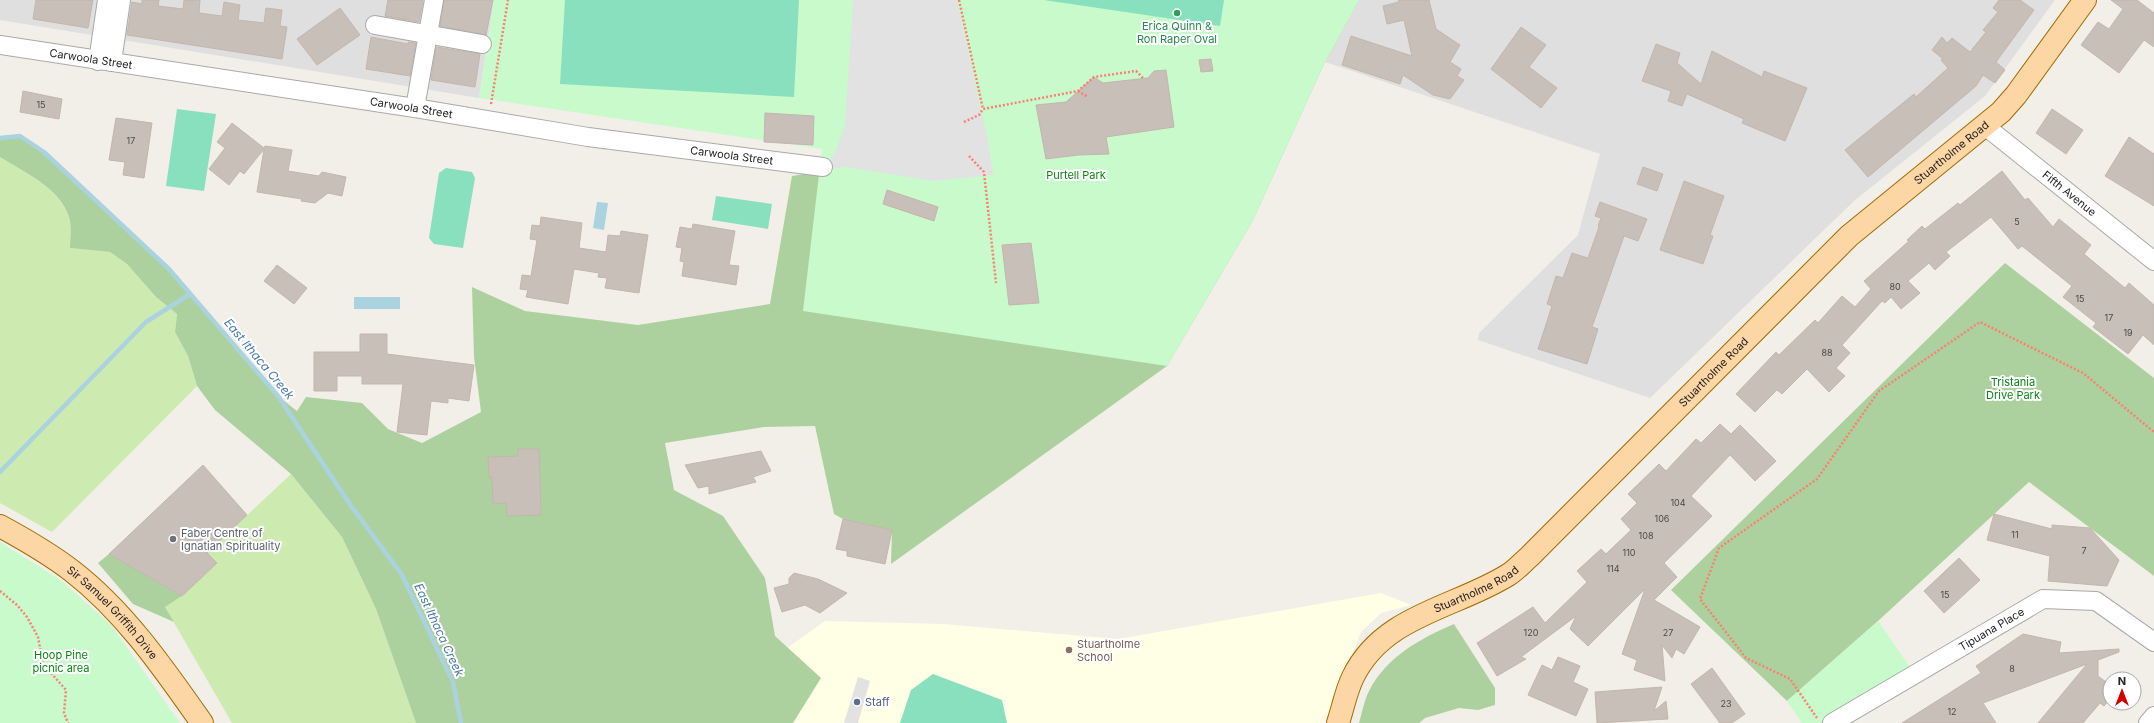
<svg xmlns="http://www.w3.org/2000/svg" width="2154" height="723" viewBox="0 0 2154 723" font-family="Inter,sans-serif">
	<style>
		.residential { fill: #e0dfdf }
		.education { fill: #ffffe5 }
		.grass { fill: #cdebb0 }
		.forest { fill: #add19e }
		.park { fill: #c8facc }
		.pitch { fill: #88e0be }
		.parking { fill: #e2e2e2 }
		.water { fill: #aad3df }
		.lines { fill: none; stroke-linecap: round; stroke-linejoin: round }
		.stream { stroke: #aad3df; stroke-width: 4.5 }
		.building { fill: #c7bfb8; stroke: #c4b6ab }
		.minor-casing { stroke: #a9a9a9; stroke-width: 20 }
		.major-casing { stroke: #a06b00; stroke-width: 24 }
		.path { stroke: #fa8072; stroke-width: 2.5; stroke-dasharray: 2 2; stroke-linecap: butt }
		.minor { stroke: #fff; stroke-width: 18 }
		.major { stroke: #fcd6a4; stroke-width: 22 }
		.leisure-dot { fill: #2e9e5b; stroke: #fff; stroke-width: 1.5 }
		.worship-dot { fill: #6b7280; stroke: #fff; stroke-width: 1.5 }
		.education-dot { fill: #8d6e63; stroke: #fff; stroke-width: 1.5 }
		.service-dot { fill: #5c6f8a; stroke: #fff; stroke-width: 1.5 }
		.labels { text-anchor: middle; stroke-width: 4; stroke-linejoin: round; paint-order: stroke }
		.number-label { font-size: 9px; fill: #4b4948 }
		.leisure-label { font-size: 11px; fill: #27864d; stroke: #fff }
		.street-label { font-size: 11px; fill: #222; stroke: #fff }
		.park-label { font-size: 11px; fill: #0c8416; stroke: #fff }
		.worship-label { font-size: 11px; fill: #5b616d; stroke: #fff; text-anchor: start }
		.education-label { font-size: 11px; fill: #785e54; stroke: #fff; text-anchor: start }
		.service-label { font-size: 11px; fill: #4e5e75; stroke: #fff; text-anchor: start }
		.water-label { font-size: 12px; font-style: italic; fill: #4a7aab; stroke: #fff }
	</style>
	<rect width="100%" height="100%" fill="#f2efe9"/>
	<!-- residential -->
	<g class="residential">
		<path d="M0,0H494L479,98L0,20Z"/>
		<path d="M1359,0H2055L1985,96L1854,201L1650,398L1478,340L1479,333L1578,235L1600,154L1325,62Z"/>
	</g>
	<!-- education -->
	<path class="education" d="M1381,593L1411,605L1381,613L1361,632L1325,723H656L770,660L825,621L944,624L1118,639Z"/>
	<!-- grass -->
	<g class="grass">
		<path d="M0,157C25,172 59,188 69,217C72,226 70,239 70,248L110,252L127,264L156,297L177,314L175,332L188,356L197,386L52,532L0,503Z"/>
		<path d="M291,474L342,537L376,609L416,723H232L165,607L182,596L216,563L207,553Z"/>
	</g>
	<!-- forest -->
	<g class="forest">
		<path d="M1359,0L1323,66L1253,220L1167,366L891,564L892,530L843,519L834,514L815,426L764,427L665,443L674,490L723,516L765,578L775,636L821,678L793,723H416L376,609L342,537L291,474L215,410L197,386L188,356L175,332L177,314L156,297L127,264L110,252L70,248C70,239 72,226 69,217C60,188 24,172 0,157V138L20,136L44,152L169,269L278,396L297,411L306,397L362,403L388,429L422,443L481,412L474,357L472,287L525,311L638,325L770,304L792,176L845,167Z"/>
		<path d="M2005,263L2154,378V576L2029,482L1878,621L1787,701L1671,590Z"/>
		<path d="M109,554L182,596L165,607L174,622L133,604L98,563Z"/>
		<path d="M1454,624L1495,688V705L1478,710L1459,708L1425,718L1419,723H1359C1362,713 1364,701 1369,691C1386,657 1421,638 1454,624Z"/>
	</g>
	<!-- park -->
	<g class="park">
		<path d="M494,0H1359L1323,66L1253,220L1167,366L803,311L822,149L479,98Z"/>
		<path d="M0,542L62,581L111,625L180,723H0Z"/>
		<path d="M1878,621L1912,670L1822,723H1802L1787,701Z"/>
	</g>
	<!-- pitch -->
	<g class="pitch">
		<path d="M565,0H799L794,97L560,84Z"/>
		<path d="M1044,0H1224L1220,26Z"/>
		<path d="M177,109L216,114L204,191L166,186Z"/>
		<path d="M446,168L472,172L475,178L463,248L434,244L429,238L439,173Z"/>
		<path d="M716,196L772,204L768,229L712,220Z"/>
		<path d="M933,674L1002,700L1007,723H900L911,690Z"/>
	</g>
	<!-- parking -->
	<g class="parking">
		<path d="M853,0H957L988,141L993,175L934,181L845,167L826,170L823,163L834,156L845,126Z"/>
		<path d="M858,677L870,681L858,723H844Z"/>
	</g>
	<!-- water -->
	<g class="water">
		<path d="M597,202L608,203L604,230L593,228Z"/>
		<rect x="354" y="297" width="46" height="12"/>
	</g>
	<g class="lines">
		<!-- stream -->
		<g class="stream">
			<path d="M0,138L20,136L44,152L169,269L278,396L349,503L402,575L453,682L461,723"/>
			<path d="M0,472L146,322L190,294"/>
		</g>
	</g>
	<!-- building -->
	<g class="building">
		<path d="M36,0H93L88,28L33,19Z"/>
		<path d="M142,0H159L158,6L183,9L184,0H200L199,13L222,16L224,2L240,5L238,20L264,23L266,8L282,10L280,26L287,27L282,59L127,35L132,2L142,4Z"/>
		<path d="M388,0H423L419,22L385,16Z"/>
		<path d="M444,0H493L486,35L440,26Z"/>
		<path d="M1398,0H1429L1436,29L1460,45L1450,62L1461,69L1457,76L1464,80L1450,99L1433,95L1403,75L1400,84L1342,65L1351,36L1412,56L1404,20L1387,24L1383,6L1399,2Z"/>
		<path d="M1999,0H2020L2034,10L1996,62L2005,70L1995,83L1983,75L1976,86L1868,177L1845,150L1914,94L1916,97L1948,68L1941,60L1943,59L1932,50L1942,37L1947,43L1952,38L1970,52L1986,32L1983,30L1998,12L1993,8Z"/>
		<path d="M2111,0H2137L2154,13V47L2144,40L2119,73L2081,45L2098,22L2109,29L2123,9Z"/>
		<path d="M340,8L360,35L317,65L297,39Z"/>
		<path d="M1521,27L1546,45L1529,67L1557,88L1541,108L1491,69Z"/>
		<path d="M371,37L408,44V42L416,43L410,76L366,69Z"/>
		<path d="M1656,44L1680,53L1677,63L1701,84L1712,51L1762,77L1764,71L1807,88L1785,141L1742,123L1744,119L1687,94L1682,106L1668,101L1671,91L1642,81Z"/>
		<path d="M436,47L480,54L475,87L431,80Z"/>
		<path d="M1211,59L1213,71L1201,72L1199,60Z"/>
		<path d="M1166,70L1174,127L1106,137L1109,154L1078,155L1046,159L1036,105L1066,102L1094,77L1103,83L1148,78L1154,71Z"/>
		<path d="M23,91L62,99L59,119L20,112Z"/>
		<path d="M2052,109L2083,130L2066,154L2036,133Z"/>
		<path d="M765,113L814,116L813,145L764,142Z"/>
		<path d="M116,118L152,123L144,178L123,175L125,162L109,160Z"/>
		<path d="M232,123L264,148L265,146L292,150L288,171L319,176L322,172L346,177L342,196L328,193L315,203L301,201L302,199L257,192L264,149L244,174L240,171L229,185L209,169L225,148L217,142Z"/>
		<path d="M2129,137L2154,154V206L2105,176Z"/>
		<path d="M1643,167L1663,174L1657,191L1637,184Z"/>
		<path d="M2002,171L2025,200L2028,198L2053,227L2059,219L2091,245L2084,254L2125,288L2129,283L2154,305V345L2143,335L2128,354L2093,327L2096,323L2063,297L2072,286L2022,246L2018,249L1991,217L1946,252L1950,256L1935,270L1929,263L1908,281L1920,293L1901,309L1891,297L1885,303L1882,301L1842,345L1850,353L1836,368L1845,376L1829,392L1807,369L1782,394L1777,390L1755,412L1736,394L1776,352L1779,355L1815,320L1818,323L1842,296L1855,307L1871,289L1864,281L1909,241L1907,240L1922,226L1925,229L1958,203L1960,205Z"/>
		<path d="M1684,181L1724,196L1710,235L1713,236L1703,264L1660,250Z"/>
		<path d="M887,190L938,207L934,221L883,204Z"/>
		<path d="M1600,202L1647,219L1638,241L1624,236L1592,327L1598,329L1587,364L1538,349L1552,306L1547,304L1556,276L1563,278L1572,253L1588,258L1599,227L1598,226L1601,218L1595,216Z"/>
		<path d="M541,217L582,223L579,248L606,252L608,235L620,236L621,231L648,235L639,293L605,288L607,278L598,277L599,273L574,269L568,304L526,297L528,290L520,289L522,275L531,276L537,240L530,239L532,225L540,226Z"/>
		<path d="M693,224L735,231L729,265L739,266L736,285L682,276L684,262L680,261L682,248L676,247L680,227L692,229Z"/>
		<path d="M1031,243L1039,303L1009,305L1002,245Z"/>
		<path d="M277,265L307,288L294,304L264,281Z"/>
		<path d="M360,334H387V354L474,365L469,401L448,398V403L431,401L427,435L397,432L403,384H362V376H337V391H314V352H360Z"/>
		<path d="M1720,424L1731,434L1740,425L1776,461L1755,481L1730,455L1691,496L1712,516L1664,563L1677,577L1654,600L1700,627L1684,654L1676,649L1672,658L1662,645L1665,681L1634,670L1637,660L1622,654L1645,589L1588,646L1570,629L1576,616L1521,657L1526,659L1497,676L1477,643L1533,607L1545,623L1587,582L1577,571L1601,549L1606,554L1631,530L1621,519L1637,503L1628,494L1659,464L1666,471L1696,439L1701,443Z"/>
		<path d="M518,449H539L541,515L507,516L506,503L493,504L492,477L489,478L488,457L518,456Z"/>
		<path d="M761,451L771,471L753,477L756,482L709,494V486L698,488L685,465Z"/>
		<path d="M203,465L247,515L207,553L217,563L182,596L109,554Z"/>
		<path d="M1994,514L2052,529V525L2090,528L2119,560L2107,586L2048,581L2050,556L1987,540Z"/>
		<path d="M843,519L892,530L885,564L847,556V551L836,549Z"/>
		<path d="M1959,558L1980,580L1944,613L1924,591Z"/>
		<path d="M794,573L818,579L847,593L820,613L805,605L782,612L774,588L789,584V578Z"/>
		<path d="M2023,634L2061,642L2059,653L2119,649V652L2098,660V676L2110,685V699L2104,706L2100,703L2083,723H2038L2087,664L1983,703L1996,723H1902L1981,673L1976,666Z"/>
		<path d="M1558,657L1580,666L1573,682L1588,689L1576,716L1528,695L1542,665L1552,670Z"/>
		<path d="M1712,668L1745,714L1732,723H1720L1691,684Z"/>
		<path d="M1662,687L1654,711L1666,701L1668,719L1597,723L1595,692Z"/>
	</g>
	<g class="lines">
		<defs>
			<g id="minor">
				<path d="M375,25L482,44"/>
				<path id="s1" d="M0,45L415,108L588,137L823,167"/>
				<path d="M98,61L107,0"/>
				<path d="M112,62L121,0"/>
				<path d="M415,108L434,0"/>
				<path id="s2" d="M1985,126L2154,261"/>
				<path id="s3" d="M1832,723L2043,599L2096,601L2154,642"/>
				<path d="M2148,723L2154,716"/>
			</g>
			<g id="major">
				<path id="s4" d="M0,526C24,539 50,554 72,571C125,612 164,669 202,723"/>
				<path id="s5" d="M1338,723C1343,708 1346,691 1353,677C1383,615 1455,608 1508,575C1515,571 1522,563 1529,557L1849,236L2001,112L2016,95L2085,0"/>
			</g>
		</defs>
		<!-- minor casing -->
		<use href="#minor" class="minor-casing"/>
		<!-- major casing -->
		<use href="#major" class="major-casing"/>
		<!-- path -->
		<g class="path">
			<path d="M959,0L983,109"/>
			<path d="M1078,91L1088,97"/>
			<path d="M491,104L508,0"/>
			<path d="M964,122L979,115L983,109L1078,91L1094,77L1136,71L1144,79"/>
			<path d="M969,156L984,172L996,283"/>
			<path d="M0,591L17,605L27,617L38,637L43,664L66,690L64,713L68,723"/>
			<path d="M1817,718L1790,679L1746,658L1700,599L1719,548L1817,479L1879,391L1980,322L2083,373L2154,432"/>
		</g>
		<!-- minor -->
		<use href="#minor" class="minor"/>
		<!-- major -->
		<use href="#major" class="major"/>
	</g>
	<!-- markers -->
	<circle class="leisure-dot" cx="1177" cy="13" r="4"/>
	<circle class="worship-dot" cx="173" cy="539" r="4"/>
	<circle class="education-dot" cx="1069" cy="650" r="4"/>
	<circle class="service-dot" cx="857" cy="702" r="4"/>
	<g class="labels">
		<!-- number labels -->
		<g class="number-label">
			<text x="41" y="108">15</text>
			<text x="131" y="144">17</text>
			<text x="2017" y="225">5</text>
			<text x="1895" y="290">80</text>
			<text x="2080" y="302">15</text>
			<text x="2109" y="321">17</text>
			<text x="2128" y="336">19</text>
			<text x="1827" y="356">88</text>
			<text x="1678" y="506">104</text>
			<text x="1662" y="522">106</text>
			<text x="2015" y="538">11</text>
			<text x="1646" y="539">108</text>
			<text x="2084" y="554">7</text>
			<text x="1629" y="556">110</text>
			<text x="1613" y="572">114</text>
			<text x="1945" y="598">15</text>
			<text x="1531" y="636">120</text>
			<text x="1668" y="636">27</text>
			<text x="2012" y="672">8</text>
			<text x="1726" y="707">23</text>
			<text x="1952" y="715">12</text>
		</g>
		<!-- leisure labels -->
		<g class="leisure-label">
			<text x="1177" y="30">Erica Quinn &amp;<tspan x="1177" dy="13">Ron Raper Oval</tspan></text>
		</g>
		<!-- street labels -->
		<g class="street-label">
			<text dy="4" stroke="none"><textPath href="#s1" startOffset="92">Carwoola Street</textPath></text>
			<text dy="4" stroke="none"><textPath href="#s1" startOffset="416">Carwoola Street</textPath></text>
			<text dy="4" stroke="none"><textPath href="#s5" startOffset="851">Stuartholme Road</textPath></text>
			<text dy="4" stroke="none"><textPath href="#s1" startOffset="740">Carwoola Street</textPath></text>
			<text dy="4" stroke="none"><textPath href="#s2" startOffset="108">Fifth Avenue</textPath></text>
			<text dy="4" stroke="none"><textPath href="#s5" startOffset="527">Stuartholme Road</textPath></text>
			<text dy="4" stroke="none"><textPath href="#s5" startOffset="203">Stuartholme Road</textPath></text>
			<text dy="4" stroke="none"><textPath href="#s4" startOffset="143">Sir Samuel Griffith Drive</textPath></text>
			<text dy="4" stroke="none"><textPath href="#s3" startOffset="185">Tipuana Place</textPath></text>
		</g>
		<!-- park labels -->
		<g class="park-label">
			<text x="1076" y="179">Purtell Park</text>
			<text x="2013" y="386">Tristania<tspan x="2013" dy="13">Drive Park</tspan></text>
			<text x="61" y="659">Hoop Pine<tspan x="61" dy="13">picnic area</tspan></text>
		</g>
		<!-- worship labels -->
		<g class="worship-label">
			<text x="181" y="537">Faber Centre of<tspan x="181" dy="13">Ignatian Spirituality</tspan></text>
		</g>
		<!-- education labels -->
		<g class="education-label">
			<text x="1077" y="648">Stuartholme<tspan x="1077" dy="13">School</tspan></text>
		</g>
		<!-- service labels -->
		<g class="service-label">
			<text x="865" y="706">Staff</text>
		</g>
		<!-- water labels -->
		<g class="water-label">
			<text transform="translate(259 359) rotate(50)" y="4">East Ithaca Creek</text>
			<text transform="translate(439 630) rotate(65)" y="4">East Ithaca Creek</text>
		</g>
	</g>
	<!-- north arrow -->
	<g transform="translate(2122 691)"><circle r="19" fill="#ffffff" stroke="#a7a7a7"/>
	<path d="M0-3L7 15L0 10L-7 15Z" fill="#d40000"/>
	<text y="-6" font-size="11" font-weight="bold" text-anchor="middle" fill="#222222">N</text>
	</g>
</svg>
